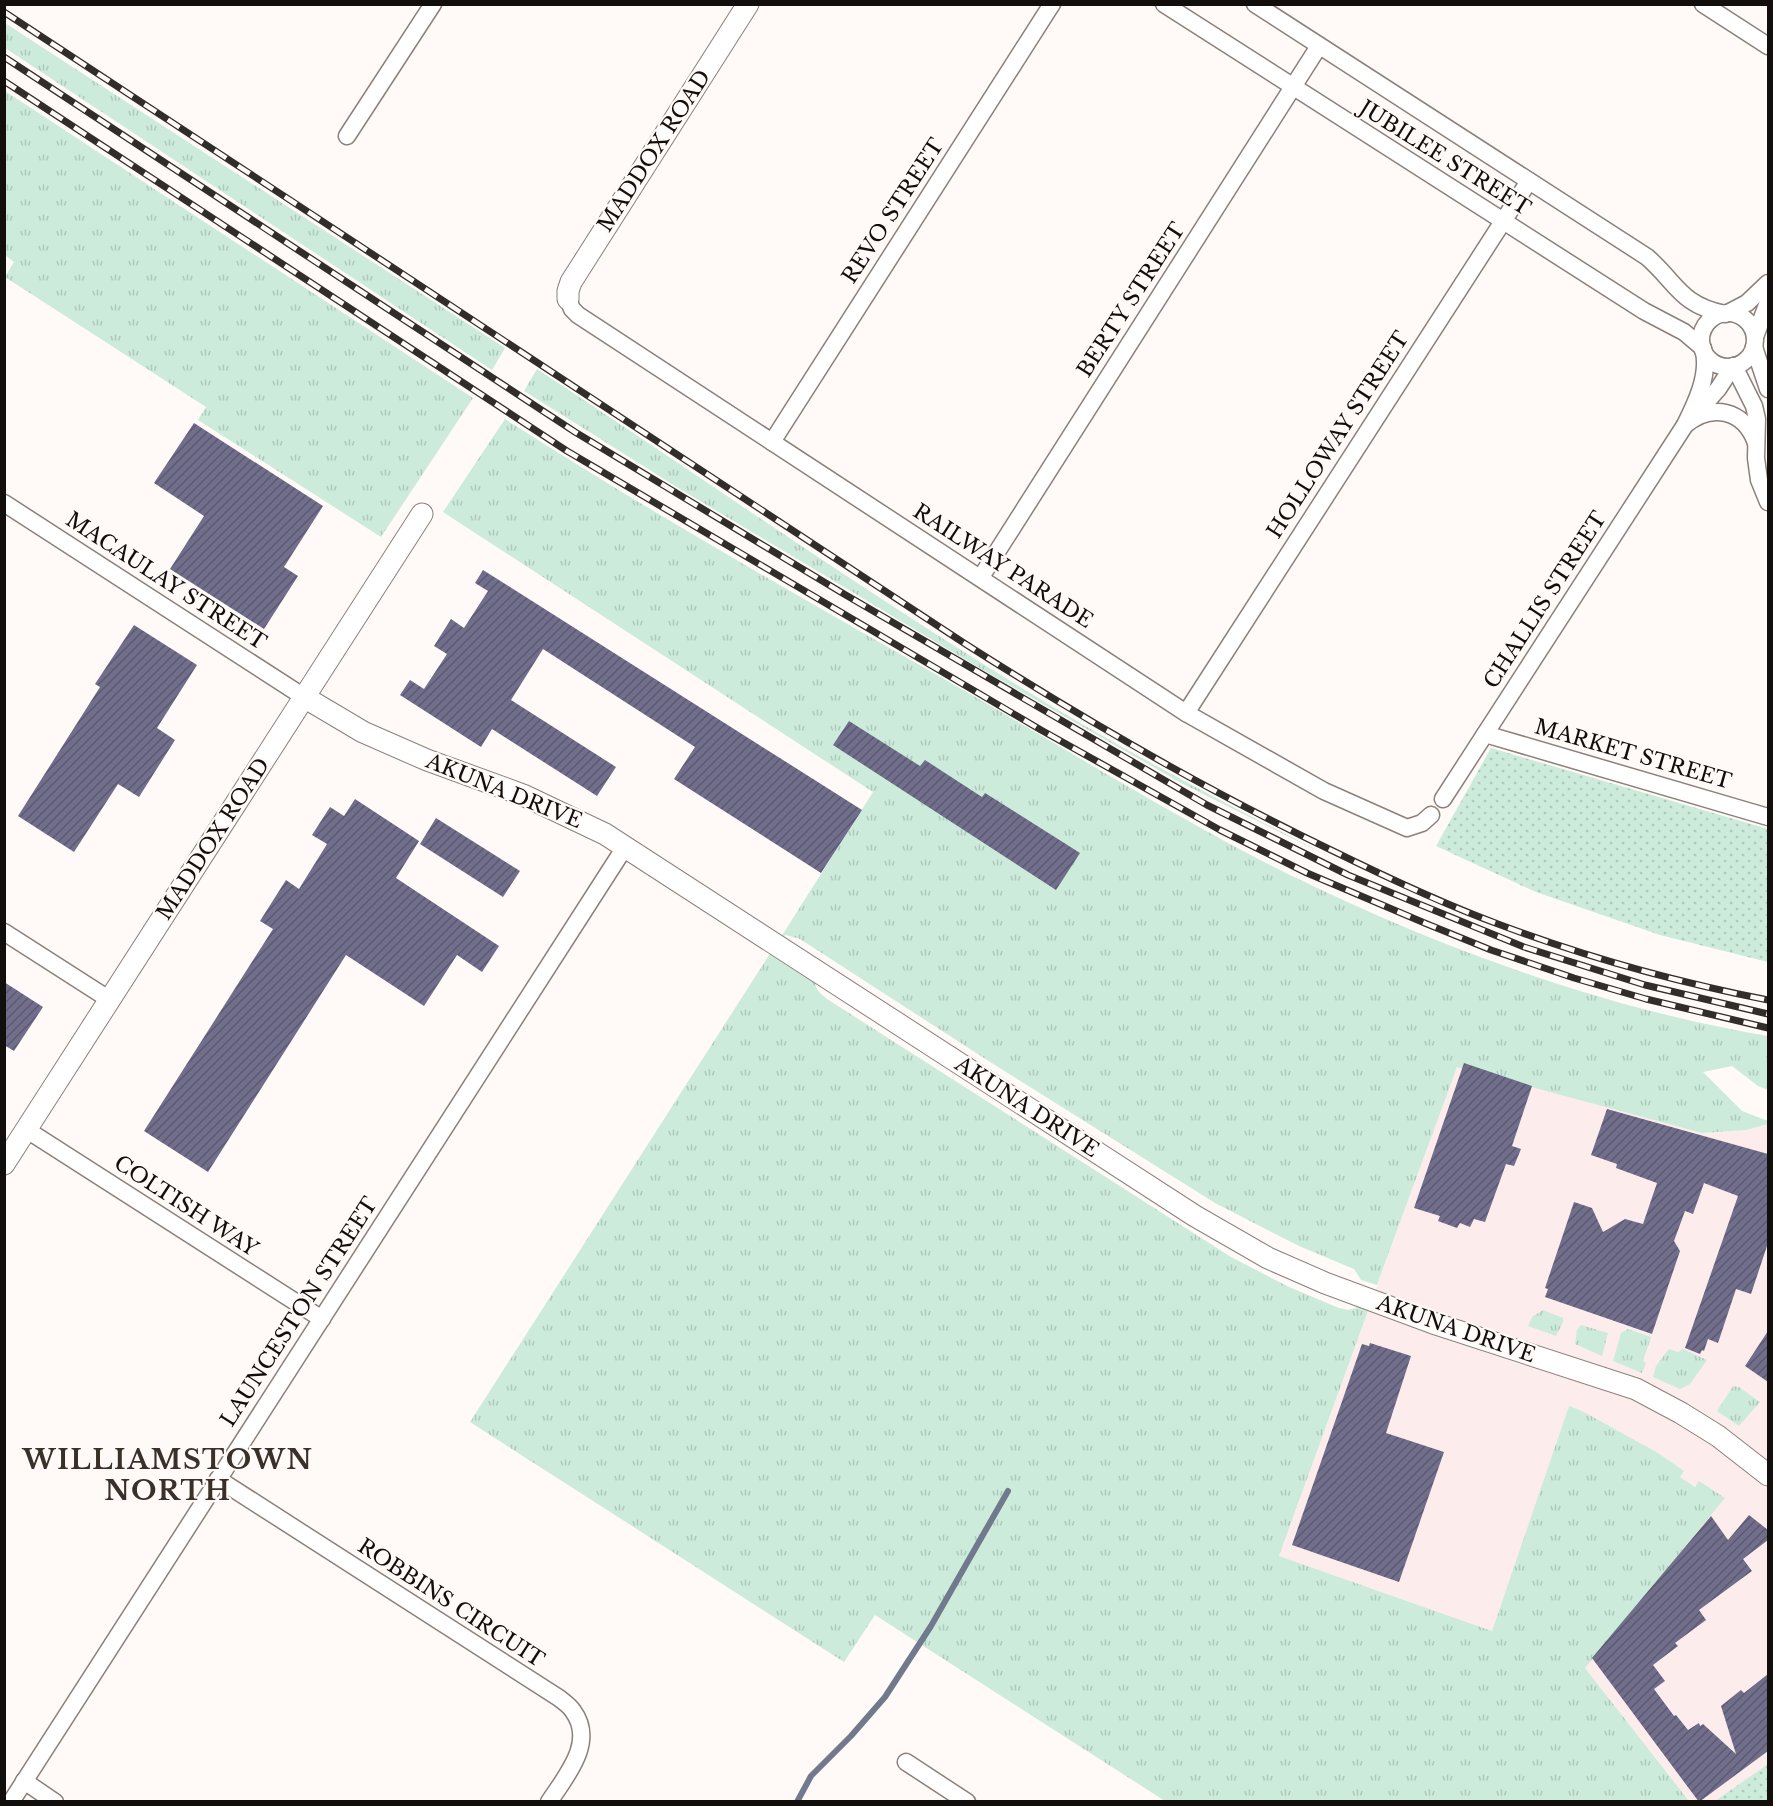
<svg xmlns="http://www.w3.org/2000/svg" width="1773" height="1806" viewBox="0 0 1773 1806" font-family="'Libre Baskerville',serif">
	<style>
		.commercial { fill: #fdecec }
		.grass { fill: url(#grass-tufts) }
		.park { fill: url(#park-dots) }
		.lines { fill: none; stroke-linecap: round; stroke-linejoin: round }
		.stream { stroke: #71798c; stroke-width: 6 }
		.building { fill: url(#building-hatch) }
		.minor-casing { stroke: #8c807a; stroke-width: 19 }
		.tertiary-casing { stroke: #8c807a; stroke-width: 23 }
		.minor { stroke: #fff; stroke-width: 16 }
		.tertiary { stroke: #fff; stroke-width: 21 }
		.rail-casing { stroke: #312d2b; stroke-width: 7 }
		.rail { stroke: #fff9f7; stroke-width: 4.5; stroke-dasharray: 14; stroke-linecap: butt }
		.labels { text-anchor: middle; stroke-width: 4.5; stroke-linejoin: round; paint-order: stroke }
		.street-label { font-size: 21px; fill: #120e0c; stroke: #fff9f7 }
		.district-label { font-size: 27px; font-weight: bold; letter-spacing: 1.5px; fill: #39302a; stroke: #fff9f7 }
	</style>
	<defs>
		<pattern id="grass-tufts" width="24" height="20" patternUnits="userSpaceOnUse" patternTransform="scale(1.5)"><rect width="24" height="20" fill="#ccebdb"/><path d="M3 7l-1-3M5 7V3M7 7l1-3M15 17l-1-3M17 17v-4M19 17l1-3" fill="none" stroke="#aec8bb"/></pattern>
		<pattern id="park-dots" width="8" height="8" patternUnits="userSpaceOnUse" patternTransform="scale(1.5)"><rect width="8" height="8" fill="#ccebdb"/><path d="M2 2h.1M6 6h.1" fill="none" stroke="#aec8bb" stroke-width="1.8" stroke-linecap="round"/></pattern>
		<pattern id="building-hatch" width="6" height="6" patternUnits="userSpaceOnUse" patternTransform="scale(1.5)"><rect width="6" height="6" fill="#706e8b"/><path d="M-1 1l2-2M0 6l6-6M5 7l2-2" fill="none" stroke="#5b5970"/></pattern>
	</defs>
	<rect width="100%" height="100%" fill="#fff9f7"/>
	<!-- commercial -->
	<path class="commercial" d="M1457,1066L1702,1133L1746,1130L1768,1124V1764L1715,1801H1689L1585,1668L1699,1481L1695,1487L1680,1477L1684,1471L1582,1411L1569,1407L1492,1631L1279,1556Z"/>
	<!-- grass -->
	<g class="grass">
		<path d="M5,23L505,348L492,370L5,48Z"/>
		<path d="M5,91L473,398L381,537L198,420L206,407L5,277L14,262L5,255Z"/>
		<path d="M537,369C697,474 854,585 1017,685C1122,750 1232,807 1342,863L1183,784L971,663L680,489L524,391Z"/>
		<path d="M505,419C653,514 805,600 958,687C1068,750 1177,819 1292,876C1442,949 1603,1008 1768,1036V1090L1758,1086L1732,1066L1703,1072L1742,1111L1768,1121V1124L1746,1130L1702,1133L1457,1067L1377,1285L1361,1280L1354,1269L1299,1246L1215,1203L987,1060L800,939L786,935L781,937L873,792L443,512Z"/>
		<path d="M771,952L815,980C815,990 820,993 827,999L1231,1257L1289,1287L1339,1308L1349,1310L1358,1307L1368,1311L1279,1556L1492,1631L1569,1406L1582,1411L1658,1453L1684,1471L1680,1477L1695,1487L1699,1481L1725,1498L1585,1668L1689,1801H1165L875,1615L844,1662L470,1422Z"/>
		<path d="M1543,1310L1563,1318V1322L1556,1336L1528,1326L1532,1317Z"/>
		<path d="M1581,1325L1608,1333L1602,1356L1575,1344L1577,1330Z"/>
		<path d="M1628,1329L1651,1337L1643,1361L1646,1363L1642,1373L1613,1361L1621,1333Z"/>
		<path d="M1669,1349L1678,1352L1683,1349L1707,1360L1690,1384L1680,1389L1653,1377L1656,1366Z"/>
		<path d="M1733,1386L1739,1387L1760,1402L1739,1426L1717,1411Z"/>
	</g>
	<!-- park -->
	<g class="park">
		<path d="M1491,748L1768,829V962L1660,935L1536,892L1436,846Z"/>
		<path d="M1768,1764V1801H1715Z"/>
	</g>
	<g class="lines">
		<!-- stream -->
		<path class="stream" d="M797,1802L811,1776L851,1736L885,1697L931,1626L1008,1491"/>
	</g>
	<!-- building -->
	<g class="building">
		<path d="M194,423L323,506L284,567L298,576L264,629L170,569L204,516L154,483Z"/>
		<path d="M483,570L862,810L821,873L674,779L695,747L543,649L511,700L616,767L597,796L492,729L481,747L400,695L410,680L424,689L447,654L434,646L451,619L464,628L488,591L475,583Z"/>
		<path d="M134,625L197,665L157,728L175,740L139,797L118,784L74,852L18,816L100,687L95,684Z"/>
		<path d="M849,721L920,766L925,760L982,797L985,793L1080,853L1056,890L833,745Z"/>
		<path d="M355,799L419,841L396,878L499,946L482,972L457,955L424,1006L346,955L208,1172L144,1131L273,929L260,921L286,880L299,889L327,844L312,835L330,807L344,816Z"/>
		<path d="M436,818L520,871L503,897L420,844Z"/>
		<path d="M4,982L43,1007L14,1051L4,1045Z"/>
		<path d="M1464,1063L1532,1086L1512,1146L1521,1149L1514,1166L1506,1164L1485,1222L1474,1219L1470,1227L1460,1223L1457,1228L1438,1221L1440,1216L1414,1208Z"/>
		<path d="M1607,1109L1768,1154V1243L1751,1294L1736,1289L1718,1343L1708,1339L1704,1351L1702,1350L1700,1354L1685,1348L1738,1196L1704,1183L1693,1214L1685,1211L1674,1241L1680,1251L1652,1334L1545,1297L1548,1289L1545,1288L1574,1202L1592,1208L1603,1232L1625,1219L1643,1224L1657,1183L1616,1168L1617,1164L1591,1155Z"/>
		<path d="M1768,1331V1382L1745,1366Z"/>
		<path d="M1370,1343L1411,1356L1386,1433L1444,1452L1399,1582L1292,1545L1362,1344L1369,1346Z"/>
		<path d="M1749,1515L1768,1530V1540L1743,1559L1752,1571L1699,1610L1706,1620L1675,1643L1678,1646L1653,1665L1665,1681L1654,1689L1674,1716L1676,1715L1688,1730L1699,1723L1700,1726L1703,1724L1736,1754L1721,1706L1741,1690L1744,1693L1768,1674V1751L1699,1802L1592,1658L1711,1516L1728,1540Z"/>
	</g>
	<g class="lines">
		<defs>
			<g id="minor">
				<path d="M1164,4L1644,311L1684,332L1703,348"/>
				<path d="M1255,4L1647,257C1677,283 1680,305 1725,314"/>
				<path d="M1703,4L1768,46"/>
				<path d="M347,136L433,4"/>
				<path d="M568,299L572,309L578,315L1186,713L1324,791L1407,828L1422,823L1431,815"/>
				<path d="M1728,313L1747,303L1768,283"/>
				<circle cx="1728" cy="340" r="27"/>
				<path d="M1755,337L1768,302"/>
				<path d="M1754,347L1768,389"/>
				<path d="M1734,366L1754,406L1757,419L1756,458L1759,480L1768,502"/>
				<path d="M1694,416L1718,389L1733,366"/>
				<path d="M1685,425C1711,403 1744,409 1756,443"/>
				<path d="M772,442L1052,4"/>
				<path d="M4,503L304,697"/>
				<path d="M981,577L1319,46"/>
				<path d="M1186,713L1529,181"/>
				<path d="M1485,734L1768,817"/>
				<path d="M1443,799L1685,425C1696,403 1709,376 1704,352"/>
				<path d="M4,932L110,1000"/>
				<path d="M27,1130L322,1319"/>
				<path d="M218,1479L559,1698C564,1702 570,1706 573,1711C596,1742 566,1776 549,1802"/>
				<path d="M906,1762L967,1802"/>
				<path d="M24,1781L55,1802"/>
				<path d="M11,1802L625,847"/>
			</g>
			<g id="tertiary">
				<path d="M568,299V291L571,282L748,4"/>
				<path d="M304,697L363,732L427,760L523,795L605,834L1195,1216L1268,1258L1325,1283L1433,1323L1636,1389L1681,1413L1718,1436L1768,1475"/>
				<path d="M4,1164L422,514"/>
			</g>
		</defs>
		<!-- minor casing -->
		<use href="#minor" class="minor-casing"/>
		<!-- tertiary casing -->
		<use href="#tertiary" class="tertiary-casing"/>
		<!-- minor -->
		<use href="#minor" class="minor"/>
		<!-- tertiary -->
		<use href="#tertiary" class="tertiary"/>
		<defs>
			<g id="rail">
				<path d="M4,12L967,645C1085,720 1206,790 1331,850C1386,877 1441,903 1498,924C1586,957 1676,982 1768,1000"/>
				<path d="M4,57L575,432L844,594L1207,805L1348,875L1524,947L1645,985L1768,1014"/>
				<path d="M4,81L567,451L1041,730L1220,830L1307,873L1427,924L1491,950L1574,978L1646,999L1768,1028"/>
			</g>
		</defs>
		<!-- rail casing -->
		<use href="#rail" class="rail-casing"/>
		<!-- rail -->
		<use href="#rail" class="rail"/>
	</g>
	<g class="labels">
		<!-- street labels -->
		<g class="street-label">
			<text transform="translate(654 151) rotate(-57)" y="7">MADDOX ROAD</text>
			<text transform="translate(1445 158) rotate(32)" y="7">JUBILEE STREET</text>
			<text transform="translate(893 211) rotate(-57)" y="7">REVO STREET</text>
			<text transform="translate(1131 300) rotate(-57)" y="7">BERTY STREET</text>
			<text transform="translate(1338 435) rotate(-57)" y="7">HOLLOWAY STREET</text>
			<text transform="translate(1003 566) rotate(33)" y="7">RAILWAY PARADE</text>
			<text transform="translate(166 581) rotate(33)" y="7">MACAULAY STREET</text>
			<text transform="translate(1545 600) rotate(-57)" y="7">CHALLIS STREET</text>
			<text transform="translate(1633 754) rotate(16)" y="7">MARKET STREET</text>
			<text transform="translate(504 791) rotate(22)" y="7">AKUNA DRIVE</text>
			<text transform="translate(213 839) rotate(-57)" y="7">MADDOX ROAD</text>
			<text transform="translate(1027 1107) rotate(33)" y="7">AKUNA DRIVE</text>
			<text transform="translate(186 1206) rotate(33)" y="7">COLTISH WAY</text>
			<text transform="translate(299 1312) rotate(-57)" y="7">LAUNCESTON STREET</text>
			<text transform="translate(1456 1329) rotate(19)" y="7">AKUNA DRIVE</text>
			<text transform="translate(451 1603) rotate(33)" y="7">ROBBINS CIRCUIT</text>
		</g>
		<!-- district labels -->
		<g class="district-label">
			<text x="168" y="1469">WILLIAMSTOWN<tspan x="168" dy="31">NORTH</tspan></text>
		</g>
	</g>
	<!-- border -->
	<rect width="1773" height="1806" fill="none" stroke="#120e0c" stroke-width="12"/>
</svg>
